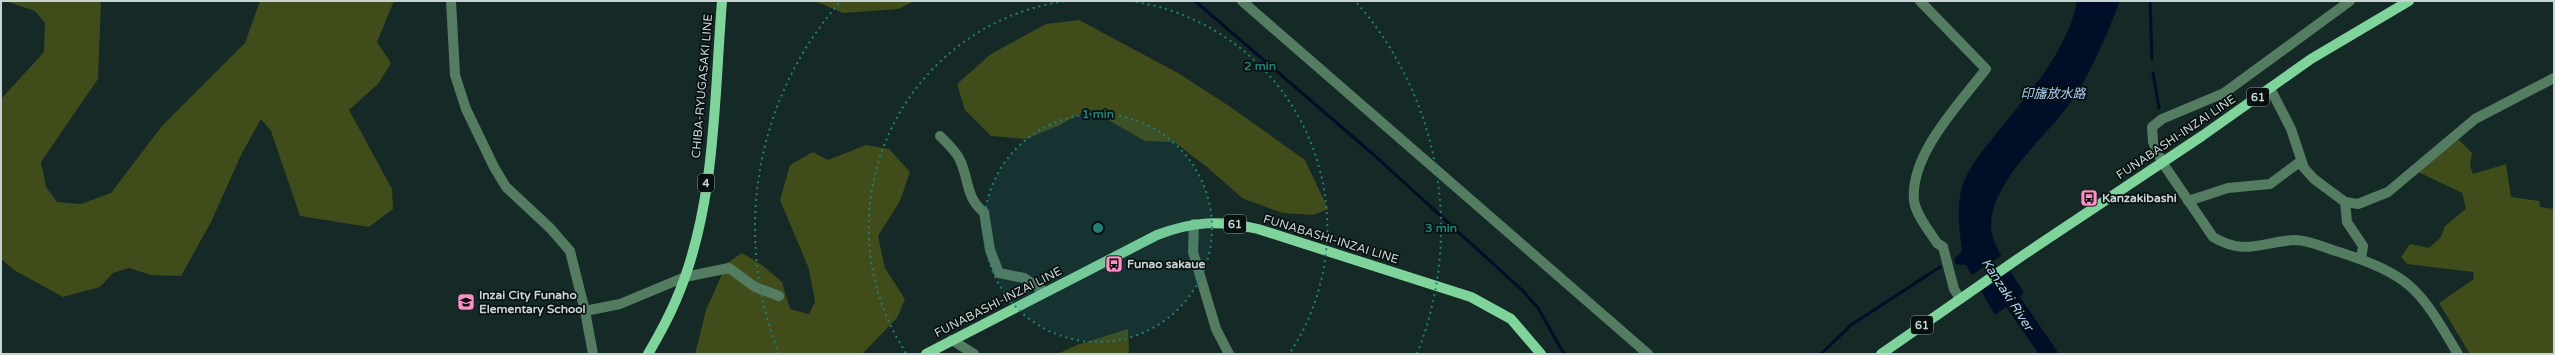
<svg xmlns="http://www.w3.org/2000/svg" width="2555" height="355" viewBox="0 0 2555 355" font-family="'Varela Round','Noto Sans JP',sans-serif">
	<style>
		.green { fill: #404c1a }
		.water { fill: #000e27 }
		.pier { fill: #152927 }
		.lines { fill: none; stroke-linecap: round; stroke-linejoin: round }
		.stream { stroke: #000e27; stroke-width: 3 }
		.river { stroke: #000e27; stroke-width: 17 }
		.minor { stroke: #547c61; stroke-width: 10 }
		.major { stroke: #7fd49c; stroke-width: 10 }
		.ring { fill: none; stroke: #227f78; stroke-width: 2; stroke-dasharray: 2 4 }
		.labels { text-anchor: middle; stroke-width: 3.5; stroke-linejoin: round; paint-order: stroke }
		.shield { fill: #07100f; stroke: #8e9998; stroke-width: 1 }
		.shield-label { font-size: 11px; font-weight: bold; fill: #c8d4d3 }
		.street-label { font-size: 12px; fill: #c8d4d3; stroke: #07100f }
		.poi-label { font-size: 12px; font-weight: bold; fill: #c8d4d3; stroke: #07100f; text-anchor: start }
		.water-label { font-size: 13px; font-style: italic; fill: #aecff5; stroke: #07100f }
		.centre { fill: #227f78; stroke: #07100f; stroke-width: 2 }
		.ring-label { font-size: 12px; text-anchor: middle; font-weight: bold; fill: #227f78; stroke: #07100f; stroke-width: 3.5; stroke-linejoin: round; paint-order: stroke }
	</style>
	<rect width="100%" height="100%" fill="#152927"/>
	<!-- green -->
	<g class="green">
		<path d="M6,1H101L98,79L41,162L46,187L57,202L81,204L111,193L162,126L245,43L260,1H394L377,42L391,63L378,84L349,110L392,189L393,209L369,227L300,216L271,131L261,119L242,153L211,222L181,276L151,275L129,268L113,273L100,287L63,297L14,270L1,259V99L44,52L45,23L35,11Z"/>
		<path d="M815,1H915L898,9L843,13Z"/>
		<path d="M1079,20L1178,73L1229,106L1305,160L1328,209L1313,215L1282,213L1242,198L1207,167L1174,142L1145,141L1089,109L1058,126L1026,139L991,136L965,110L957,84L991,54L1046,24Z"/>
		<path d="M2457,138L2472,153L2470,166L2473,174L2506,164L2511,197L2539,201L2540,207L2554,209V354H2470L2439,303L2474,279L2473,272L2407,264L2401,257L2410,244L2429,248L2441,237L2445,226L2466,209L2462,193L2416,171Z"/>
		<path d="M866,145L889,149L910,172L900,201L878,236L885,268L905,299L897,318L862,354H695L706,310L727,263L742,253L762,265L782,282L790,309L809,314L815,302L809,269L780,200L790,165L813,152L828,160Z"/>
		<path d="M1128,329L1129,354H1057L1077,345Z"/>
	</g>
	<!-- water -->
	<path class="water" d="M2077,1H2120C2106,36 2092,71 2071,102C2046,137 1992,180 1991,225C1990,244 2015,277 2024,293L1995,315L1966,265L1956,264L1954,259L1962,251C1960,233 1957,215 1960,197C1963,173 1982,152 1996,134C2028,94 2067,53 2077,1Z"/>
	<!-- pier -->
	<path class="pier" d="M2004,254L2013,269L1979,292L1970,276Z"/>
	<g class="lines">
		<!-- stream -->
		<g class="stream">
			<path d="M1195,1L1374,155L1523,291L1538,308L1564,354"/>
			<path d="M2150,1L2152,59"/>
			<path d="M2153,73L2159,108"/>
			<path d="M1821,354L1851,325L1940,267"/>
		</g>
		<!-- river -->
		<path class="river" d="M2000,283L2049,354"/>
		<!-- minor -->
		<g class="minor">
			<path d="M451,1L455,75L466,109L494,167L506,187L550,228L570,251L585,311L593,354"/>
			<path d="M1242,1L1648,354"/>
			<path d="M1920,1L1986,69C1960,103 1910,154 1914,200C1915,214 1930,232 1937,243L1943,247L1954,289L1960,299"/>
			<path d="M2350,1L2224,93L2162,119L2152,127L2153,142L2162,162L2213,237C2245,256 2261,242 2295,240C2309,240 2325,248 2339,252C2413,276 2419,289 2458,354"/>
			<path d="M2270,88L2291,129L2304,168L2314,179L2345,202L2358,204L2388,192L2475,119L2554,78"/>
			<path d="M940,136C947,143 956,151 960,160C969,179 966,199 984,212L990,250L999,273L1024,278L1045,292"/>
			<path d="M2188,201L2228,188L2270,184L2301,161"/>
			<path d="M2345,202L2347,222L2363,246L2361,259"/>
			<path d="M1194,224L1193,252L1216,329L1229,354"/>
			<path d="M585,311L620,304L685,277L729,268L755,287L779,296"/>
			<path d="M952,340L974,354"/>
		</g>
		<!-- major -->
		<g class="major">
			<path d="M648,354C658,337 668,319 676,300C716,208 714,100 722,1"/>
			<path d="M926,354L1157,235C1194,221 1219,220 1258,229L1471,297L1511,319L1541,354"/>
			<path d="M1881,354L2022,256L2202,136L2311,59L2409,1"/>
		</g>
	</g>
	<!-- distance rings -->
	<circle cx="1098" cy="228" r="114" fill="#227f78" fill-opacity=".12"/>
	<g class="ring">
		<circle cx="1098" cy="228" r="114"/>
		<path d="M906 353A229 229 0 0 1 1066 1M1130 1A229 229 0 0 1 1290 353"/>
		<path d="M779 354A343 343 0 0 1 839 3M1357 3A343 343 0 0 1 1417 354"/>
	</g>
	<!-- icons -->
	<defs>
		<symbol id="bus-square" viewBox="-11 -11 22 22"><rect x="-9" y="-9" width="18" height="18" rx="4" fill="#fb8fc6" stroke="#07100f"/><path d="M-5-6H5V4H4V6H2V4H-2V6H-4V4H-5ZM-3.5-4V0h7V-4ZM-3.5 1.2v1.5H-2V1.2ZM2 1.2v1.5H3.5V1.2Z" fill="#111"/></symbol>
		<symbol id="school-square" viewBox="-11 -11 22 22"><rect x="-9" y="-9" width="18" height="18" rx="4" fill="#fb8fc6" stroke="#07100f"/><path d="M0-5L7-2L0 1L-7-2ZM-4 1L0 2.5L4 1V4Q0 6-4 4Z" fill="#111"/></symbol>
	</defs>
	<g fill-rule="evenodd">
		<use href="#bus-square" x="2079" y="188" width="20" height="20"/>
		<use href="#bus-square" x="1104" y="254" width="20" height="20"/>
		<use href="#school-square" x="456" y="292" width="20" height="20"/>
	</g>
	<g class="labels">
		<!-- shield labels -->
		<g class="shield">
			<rect x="2247" y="88" width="22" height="18" rx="3"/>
			<rect x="698" y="174" width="16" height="18" rx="3"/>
			<rect x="1224" y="215" width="22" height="18" rx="3"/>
			<rect x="1911" y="316" width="22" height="18" rx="3"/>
		</g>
		<g class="shield-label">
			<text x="2258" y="101">61</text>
			<text x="706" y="187">4</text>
			<text x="1235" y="228">61</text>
			<text x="1922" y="329">61</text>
		</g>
		<!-- street labels -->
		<g class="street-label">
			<text transform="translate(702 86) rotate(-85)" y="4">CHIBA-RYUGASAKI LINE</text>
			<text transform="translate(2176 137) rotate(-34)" y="4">FUNABASHI-INZAI LINE</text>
			<text transform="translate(1331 239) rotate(17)" y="4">FUNABASHI-INZAI LINE</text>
			<text transform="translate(998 302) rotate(-27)" y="4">FUNABASHI-INZAI LINE</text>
		</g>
		<!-- poi labels -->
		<g class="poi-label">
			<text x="2102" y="202">Kanzakibashi</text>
			<text x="1127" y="268">Funao sakaue</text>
			<text x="479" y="299">Inzai City Funaho<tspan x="479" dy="14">Elementary School</tspan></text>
		</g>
		<!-- water labels -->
		<g class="water-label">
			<text x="2053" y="98">印旛放水路</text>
			<text transform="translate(2008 294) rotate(57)" y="5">Kanzaki River</text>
		</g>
	</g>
	<circle cx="1098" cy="228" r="6" class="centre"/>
	<g class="ring-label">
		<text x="1260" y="70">2 min</text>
		<text x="1098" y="118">1 min</text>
		<text x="1441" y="232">3 min</text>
	</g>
	<!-- border -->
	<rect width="2555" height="355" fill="none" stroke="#c8d4d3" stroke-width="4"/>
</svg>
